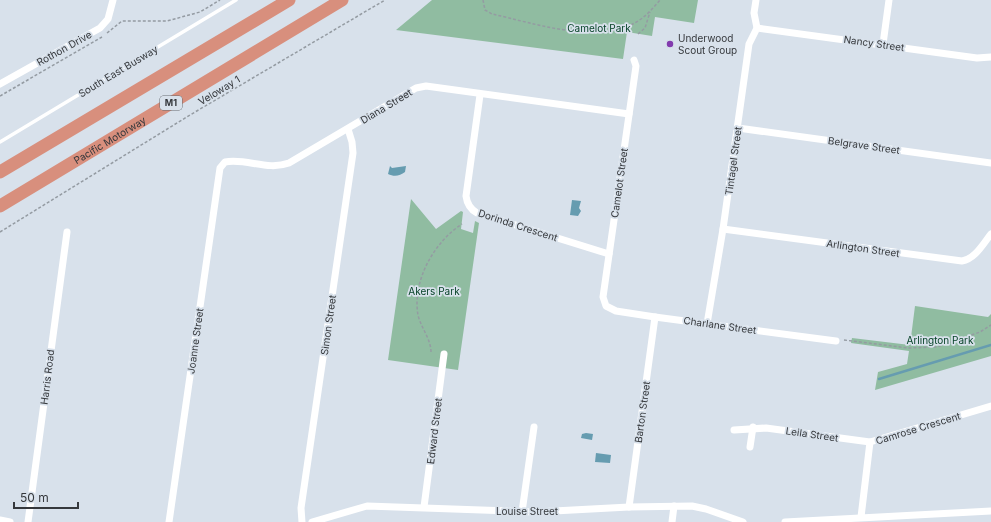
<svg xmlns="http://www.w3.org/2000/svg" width="991" height="522" viewBox="0 0 991 522" font-family="Inter,sans-serif">
	<style>
		.green { fill: #90bca1 }
		.water { fill: #669cb0 }
		.lines { fill: none; stroke-linecap: round; stroke-linejoin: round }
		.stream { stroke: #669cb0; stroke-width: 2.5 }
		.path { stroke: #949ba2; stroke-width: 1.5; stroke-dasharray: 3 2; stroke-linecap: butt }
		.service { stroke: #fff; stroke-width: 3.5 }
		.minor { stroke: #fff; stroke-width: 7 }
		.motorway { stroke: #d88f7d; stroke-width: 13 }
		.poi-dot { fill: #823bae; stroke: #d8e1eb; stroke-width: 1.5 }
		.labels { text-anchor: middle; stroke-width: 3.5; stroke-linejoin: round; paint-order: stroke }
		.shield { fill: #d8e1eb; stroke: #666b70; stroke-width: 1 }
		.shield-label { font-size: 9px; font-weight: bold; fill: #35383c }
		.park-label { font-size: 10px; fill: #074328; stroke: #d8e1eb }
		.poi-label { font-size: 10px; fill: #35383c; stroke: #d8e1eb; text-anchor: start }
		.street-label { font-size: 10px; fill: #35383c; stroke: #d8e1eb }
	</style>
	<rect width="100%" height="100%" fill="#d8e1eb"/>
	<!-- green -->
	<g class="green">
		<path d="M432,0H698L694,23L655,17L652,36L627,32L623,59L396,30Z"/>
		<path d="M411,199L436,229L461,211L463,212L461,229L473,233L475,221L479,223L458,370L388,360Z"/>
		<path d="M915,306L988,317L991,314V356L875,390L878,372L907,364L909,351L851,343L852,338L910,345Z"/>
	</g>
	<!-- water -->
	<g class="water">
		<path d="M390,166L392,168L406,166L405,172C400,176 394,177 388,174Z"/>
		<path d="M572,200L581,201L579,208L581,211L578,216L570,215Z"/>
		<path d="M586,433L593,434L592,440L581,438L582,434Z"/>
		<path d="M596,453L611,455L610,463L595,462Z"/>
	</g>
	<g class="lines">
		<!-- stream -->
		<path class="stream" d="M879,379L991,345"/>
		<!-- path -->
		<g class="path">
			<path d="M483,0L485,10L492,14C534,23 602,47 641,19C648,14 654,7 660,0"/>
			<path d="M107,33L122,21H167L200,12L220,0"/>
			<path d="M638,34L645,28L650,12"/>
			<path d="M0,96L102,37"/>
			<path d="M0,232L190,115L385,0"/>
			<path d="M844,340L908,348L937,347L980,332L991,325"/>
			<path d="M431,352C431,339 421,328 418,315C412,281 434,242 462,224"/>
		</g>
		<!-- service -->
		<path class="service" d="M0,142L236,0"/>
		<!-- minor -->
		<g class="minor">
			<path d="M757,28L977,58L991,57"/>
			<path d="M883,44L889,0"/>
			<path d="M634,60L636,66L603,297L606,306L616,311L655,317L836,341"/>
			<path d="M0,84L100,28L108,19L113,0"/>
			<path d="M480,95L466,196C467,204 470,209 477,213L609,254"/>
			<path d="M738,128L991,163"/>
			<path d="M723,229L962,261C975,259 983,244 991,234"/>
			<path d="M707,324L723,229L749,44L757,28L754,13L756,0"/>
			<path d="M734,430L766,428L870,442"/>
			<path d="M750,447L753,427"/>
			<path d="M424,507L444,354"/>
			<path d="M629,507L655,317"/>
			<path d="M522,512L534,427"/>
			<path d="M861,517L870,442L991,406"/>
			<path d="M0,520L10,522"/>
			<path d="M28,522L67,232"/>
			<path d="M169,522L220,168L225,162C247,158 267,171 289,163L416,88L426,86L629,114"/>
			<path d="M302,522L301,508L353,153L352,142L348,129"/>
			<path d="M312,522L367,506L535,512L629,507L692,506L706,509L743,522"/>
			<path d="M672,522L674,506"/>
			<path d="M785,522L991,511"/>
		</g>
		<!-- motorway -->
		<g class="motorway">
			<path d="M0,172L289,0"/>
			<path id="s1" d="M0,206L342,0"/>
		</g>
	</g>
	<!-- markers -->
	<circle class="poi-dot" cx="670" cy="44" r="4"/>
	<g class="labels">
		<!-- shield labels -->
		<rect class="shield" x="160" y="96" width="22" height="14" rx="3"/>
		<g class="shield-label">
			<text x="171" y="106">M1</text>
		</g>
		<!-- park labels -->
		<g class="park-label">
			<text x="599" y="32">Camelot Park</text>
			<text x="434" y="295">Akers Park</text>
			<text x="940" y="344">Arlington Park</text>
		</g>
		<!-- poi labels -->
		<g class="poi-label">
			<text x="678" y="42">Underwood<tspan x="678" dy="12">Scout Group</tspan></text>
		</g>
		<!-- street labels -->
		<g class="street-label">
			<text transform="translate(874 43) rotate(8)" y="4">Nancy Street</text>
			<text transform="translate(64 48) rotate(-29)" y="4">Rothon Drive</text>
			<text transform="translate(118 71) rotate(-31)" y="4">South East Busway</text>
			<text transform="translate(219 90) rotate(-31)" y="4">Veloway 1</text>
			<text transform="translate(386 106) rotate(-31)" y="4">Diana Street</text>
			<text dy="4" stroke="none"><textPath href="#s1" startOffset="128">Pacific Motorway</textPath></text>
			<text transform="translate(864 145) rotate(8)" y="4">Belgrave Street</text>
			<text transform="translate(733 161) rotate(-82)" y="4">Tintagel Street</text>
			<text transform="translate(619 183) rotate(-82)" y="4">Camelot Street</text>
			<text transform="translate(518 225) rotate(18)" y="4">Dorinda Crescent</text>
			<text transform="translate(863 248) rotate(8)" y="4">Arlington Street</text>
			<text transform="translate(328 325) rotate(-82)" y="4">Simon Street</text>
			<text transform="translate(720 325) rotate(8)" y="4">Charlane Street</text>
			<text transform="translate(195 341) rotate(-82)" y="4">Joanne Street</text>
			<text transform="translate(47 377) rotate(-83)" y="4">Harris Road</text>
			<text transform="translate(642 412) rotate(-82)" y="4">Barton Street</text>
			<text transform="translate(918 428) rotate(-17)" y="4">Camrose Crescent</text>
			<text transform="translate(434 431) rotate(-83)" y="4">Edward Street</text>
			<text transform="translate(812 434) rotate(8)" y="4">Leila Street</text>
			<text x="527" y="515">Louise Street</text>
		</g>
	</g>
	<!-- scale -->
	<path d="M14 502v6h64v-6" fill="none" stroke="#35383c" stroke-width="2"/>
	<text x="20" y="502" font-size="12" fill="#35383c" stroke="#d8e1eb" stroke-width="3" paint-order="stroke">50 m</text>
</svg>
